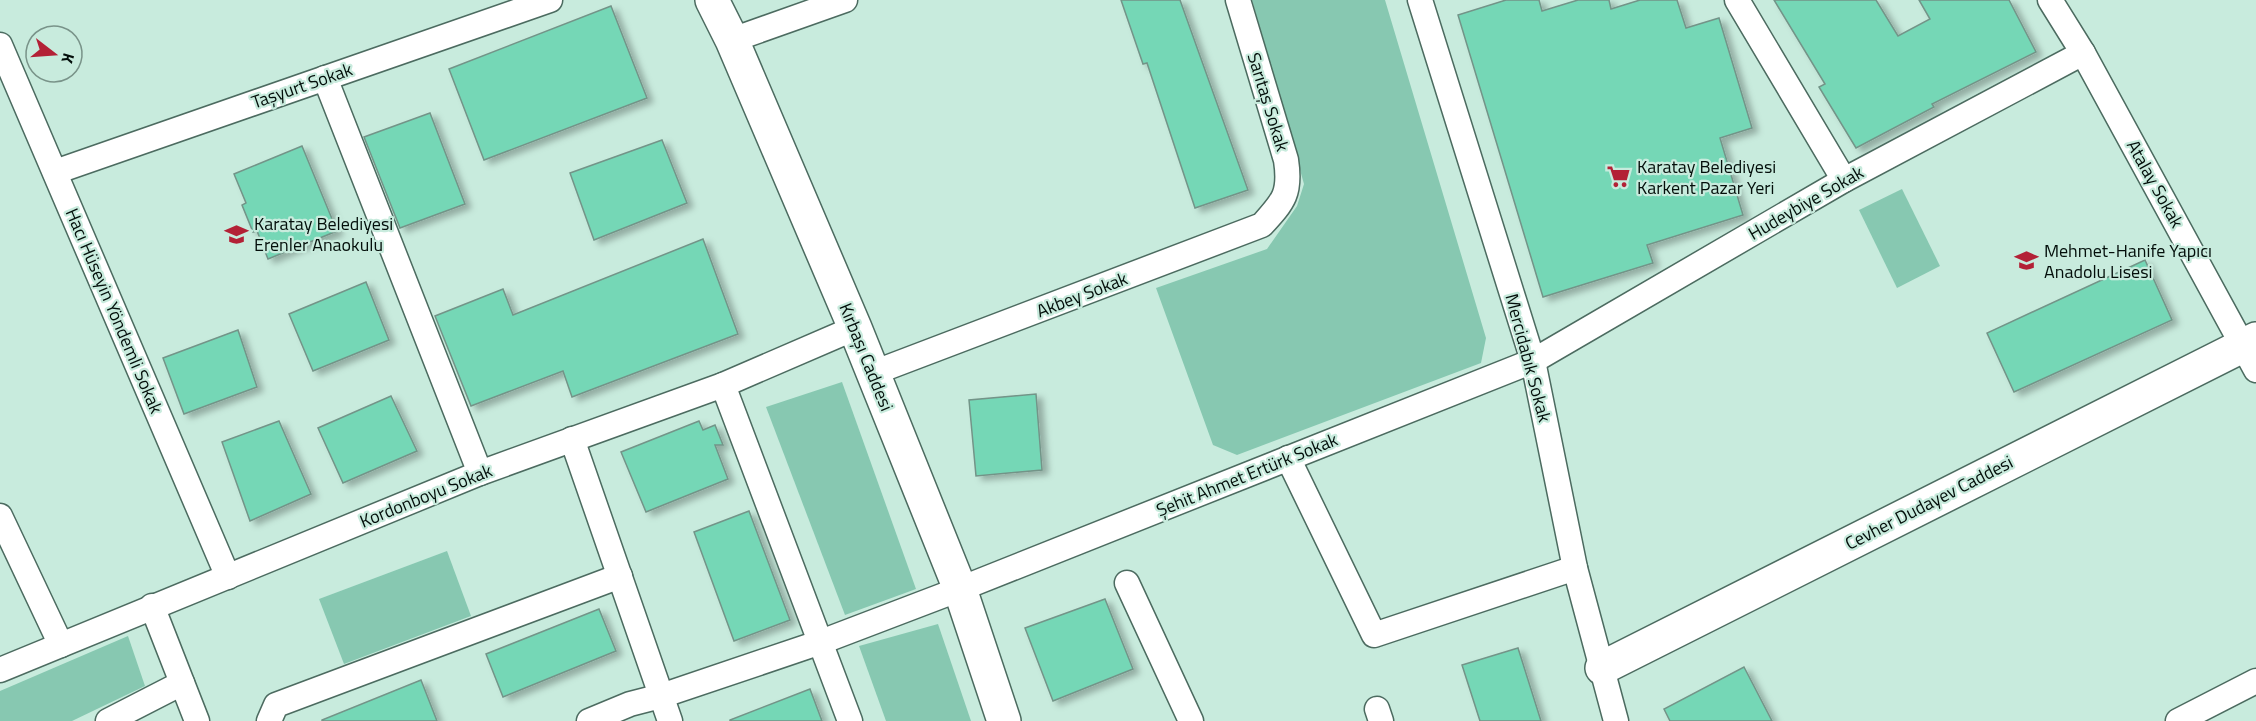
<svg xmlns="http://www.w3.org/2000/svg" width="2256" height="721" viewBox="0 0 2256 721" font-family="'Titillium Web',sans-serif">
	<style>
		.green { fill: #87c8b1 }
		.building { fill: #74d7b6; stroke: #739488; stroke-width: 1.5; filter: url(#shadow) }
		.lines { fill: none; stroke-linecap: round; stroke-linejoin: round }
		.street-casing { stroke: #4c6b60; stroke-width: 27 }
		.secondary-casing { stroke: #4c6b60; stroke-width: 36 }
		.street { stroke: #fff; stroke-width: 24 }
		.secondary { stroke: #fff; stroke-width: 33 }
		.labels { text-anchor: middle; stroke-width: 4.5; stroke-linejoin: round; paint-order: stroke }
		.street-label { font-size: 18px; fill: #030e0a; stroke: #c8ebdd }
		.poi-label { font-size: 18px; fill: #030e0a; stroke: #c8ebdd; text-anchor: start }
	</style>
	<defs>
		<filter id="shadow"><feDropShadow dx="6" dy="4" stdDeviation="3" flood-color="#0004"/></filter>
	</defs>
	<rect width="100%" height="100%" fill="#c8ebdd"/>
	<!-- green -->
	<g class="green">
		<path d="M1252,0H1385L1486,338L1481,363L1237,455L1213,445L1156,288L1267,249L1297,206L1304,184Z"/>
		<path d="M1902,189L1940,266L1897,288L1859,210Z"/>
		<path d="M842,382L916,589L845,615L766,407Z"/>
		<path d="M447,551L471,616L344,664L319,599Z"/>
		<path d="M938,624L971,721H886L859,646Z"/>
		<path d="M128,636L145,686L72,721H0V691Z"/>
	</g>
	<!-- building -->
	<g class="building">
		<path d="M1121,0H1180L1248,190L1195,208L1147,63L1143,64Z"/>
		<path d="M1506,0H1539L1542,11L1578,0H1609L1611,9L1640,0H1677L1686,28L1719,18L1752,128L1720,138L1743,215L1647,245L1653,263L1543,297L1458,15Z"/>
		<path d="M1774,0H1876L1898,36L1930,19L1919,0H2009L2036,52L1932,104L1934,107L1856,148L1819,87L1825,84Z"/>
		<path d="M611,6L647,98L484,160L449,69Z"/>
		<path d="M430,113L465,204L400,228L364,137Z"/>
		<path d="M662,140L687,203L594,240L570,173Z"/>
		<path d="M302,146L337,231L268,259L257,231L253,232L242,205L246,203L234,174Z"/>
		<path d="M703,239L738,334L572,397L563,371L471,406L435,316L503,289L513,315Z"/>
		<path d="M2145,260L2172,320L2014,392L1987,333Z"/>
		<path d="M366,282L389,340L313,371L289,314Z"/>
		<path d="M238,330L257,387L184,414L163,358Z"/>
		<path d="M1036,394L1042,470L976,476L969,400Z"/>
		<path d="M391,396L417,451L343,483L318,428Z"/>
		<path d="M279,421L311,494L250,521L222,442Z"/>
		<path d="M699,421L703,430L715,425L723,445H715L728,479L646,512L621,452Z"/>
		<path d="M749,511L790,620L734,641L694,532Z"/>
		<path d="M1105,599L1133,669L1053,701L1025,628Z"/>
		<path d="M599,609L616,651L503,697L486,654Z"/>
		<path d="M1518,648L1541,721H1480L1462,665Z"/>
		<path d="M1744,667L1772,721H1670L1664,709Z"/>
		<path d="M421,680L437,721H322V720Z"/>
		<path d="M810,689L822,721H730V720Z"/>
	</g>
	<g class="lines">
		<defs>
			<g id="street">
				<path d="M1420,0L1533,361L1575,568L1616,721"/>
				<path d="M1737,0L1844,180"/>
				<path d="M2050,0L2083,53L2256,370"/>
				<path d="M732,40L845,0"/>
				<path d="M0,45L228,577"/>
				<path d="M325,78L480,473"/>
				<path d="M55,172L550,0"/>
				<path d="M873,373L1262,225C1284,201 1291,193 1286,160L1238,0"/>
				<path d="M723,385L850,721"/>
				<path d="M572,439L670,721"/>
				<path d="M1288,458L1374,635L1575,568"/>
				<path d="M0,516L61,645"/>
				<path d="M1127,583L1191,721"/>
				<path d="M152,606L197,721"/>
				<path d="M0,670L480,473L723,385L855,328"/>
				<path d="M1377,709L1381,721"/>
				<path d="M108,721L182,683"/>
				<path d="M269,721L276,705L620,576"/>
				<path d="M589,721L630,704L661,696L821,642L960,589L1533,361L1844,180L2083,53"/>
				<path d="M2178,721L2256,681"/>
			</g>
			<g id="secondary">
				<path d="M712,0L732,40L855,328L960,589L1004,721"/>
				<path d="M1602,668L2256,339"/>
			</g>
		</defs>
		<!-- street casing -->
		<use href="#street" class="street-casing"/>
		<!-- secondary casing -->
		<use href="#secondary" class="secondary-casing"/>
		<!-- street -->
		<use href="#street" class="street"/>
		<!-- secondary -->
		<use href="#secondary" class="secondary"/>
	</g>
	<!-- icons -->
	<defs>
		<symbol id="supermarket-bare" viewBox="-9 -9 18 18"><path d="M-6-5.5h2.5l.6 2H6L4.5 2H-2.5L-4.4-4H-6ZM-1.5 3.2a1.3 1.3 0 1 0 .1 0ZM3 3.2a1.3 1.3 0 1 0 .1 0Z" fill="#b32136" stroke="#c8ebdd" stroke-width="2.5" paint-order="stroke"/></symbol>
		<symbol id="school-bare" viewBox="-9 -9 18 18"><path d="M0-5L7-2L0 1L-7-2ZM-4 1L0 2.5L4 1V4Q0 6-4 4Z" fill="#b32136" stroke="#c8ebdd" stroke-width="2.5" paint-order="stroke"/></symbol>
	</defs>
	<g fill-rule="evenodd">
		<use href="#supermarket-bare" x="1602" y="160" width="33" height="33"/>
		<use href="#school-bare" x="220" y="218" width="33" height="33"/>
		<use href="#school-bare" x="2010" y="244" width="33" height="33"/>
	</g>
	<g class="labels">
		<!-- street labels -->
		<g class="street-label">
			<text transform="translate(302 86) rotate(-19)" y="6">Taşyurt Sokak</text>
			<text transform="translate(1268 102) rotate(73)" y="6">Sarıtaş Sokak</text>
			<text transform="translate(2155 184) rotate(61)" y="6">Atalay Sokak</text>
			<text transform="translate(1806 203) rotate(-30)" y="6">Hudeybiye Sokak</text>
			<text transform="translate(1082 295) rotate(-21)" y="6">Akbey Sokak</text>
			<text transform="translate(114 311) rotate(67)" y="6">Hacı Hüseyin Yöndemli Sokak</text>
			<text transform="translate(866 357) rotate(68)" y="6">Kırbaşı Caddesi</text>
			<text transform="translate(1528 358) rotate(75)" y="6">Mercidabık Sokak</text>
			<text transform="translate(1247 475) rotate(-22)" y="6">Şehit Ahmet Ertürk Sokak</text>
			<text transform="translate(426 496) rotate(-22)" y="6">Kordonboyu Sokak</text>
			<text transform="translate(1929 503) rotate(-27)" y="6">Cevher Dudayev Caddesi</text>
		</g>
		<!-- poi labels -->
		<g class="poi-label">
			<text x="1637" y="173">Karatay Belediyesi<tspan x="1637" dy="21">Karkent Pazar Yeri</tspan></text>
			<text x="254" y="230">Karatay Belediyesi<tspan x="254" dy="21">Erenler Anaokulu</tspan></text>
			<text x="2044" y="257">Mehmet-Hanife Yapıcı<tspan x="2044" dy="21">Anadolu Lisesi</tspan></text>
		</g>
	</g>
	<!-- north arrow -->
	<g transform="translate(54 54) rotate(107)"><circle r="28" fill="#c8ebdd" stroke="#799389" stroke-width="1.5"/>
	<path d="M0-4.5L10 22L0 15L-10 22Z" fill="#b32136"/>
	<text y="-9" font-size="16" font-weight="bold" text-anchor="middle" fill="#030e0a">K</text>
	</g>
</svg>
